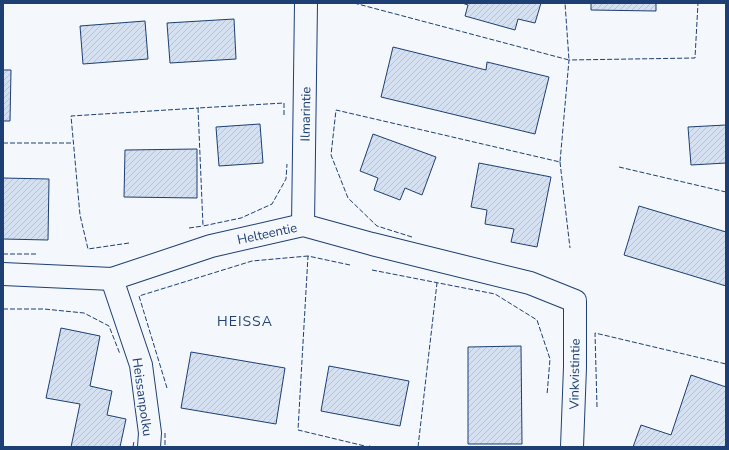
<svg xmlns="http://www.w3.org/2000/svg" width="729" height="450" viewBox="0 0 729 450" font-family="'Nunito Sans',sans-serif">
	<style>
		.building { fill: url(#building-hatch); stroke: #1d3f73 }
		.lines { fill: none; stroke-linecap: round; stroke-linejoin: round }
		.minor-casing { stroke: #1d3f73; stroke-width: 24 }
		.minor { stroke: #f4f7fb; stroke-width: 22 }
		.fence { stroke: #1d3f73; stroke-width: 1; stroke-dasharray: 5 2; stroke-linecap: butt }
		.labels { text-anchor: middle; stroke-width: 3; stroke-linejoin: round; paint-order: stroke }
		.street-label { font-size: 13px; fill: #1d3f73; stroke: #f4f7fb }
		.neighbourhood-label { font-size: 14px; letter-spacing: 1px; fill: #1d3f73; stroke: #f4f7fb }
	</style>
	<defs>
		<pattern id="building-hatch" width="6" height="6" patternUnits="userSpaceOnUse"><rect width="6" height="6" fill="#d5e0f0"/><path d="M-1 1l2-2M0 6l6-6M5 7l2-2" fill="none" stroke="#b6c1d1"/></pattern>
	</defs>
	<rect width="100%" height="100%" fill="#f4f7fb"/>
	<!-- building -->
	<g class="building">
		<path d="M462,3H541L535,23L518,19L515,30L465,16L468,5Z"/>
		<path d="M591,3H656V11L591,10Z"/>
		<path d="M234,19L236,59L170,63L167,23Z"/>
		<path d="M145,21L148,59L83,64L80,26Z"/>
		<path d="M393,47L486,70L487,62L549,77L535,134L381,97Z"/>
		<path d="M3,70H11L10,121H3Z"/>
		<path d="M260,124L263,163L219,166L216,127Z"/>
		<path d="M726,125V163L691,165L688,127Z"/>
		<path d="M373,134L436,157L422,195L405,188L400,200L374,190L378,178L360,171Z"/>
		<path d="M197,149V198L124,197L125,150Z"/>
		<path d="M479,163L551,177L537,247L511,242L514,229L485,224L487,210L471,207Z"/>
		<path d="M3,178L49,179L48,240L3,239Z"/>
		<path d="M639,206L726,232V286L624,255Z"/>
		<path d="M61,328L100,336L90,386L112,391L107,415L126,419L120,447H71L80,404L46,398Z"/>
		<path d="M521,346L522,444H468V347Z"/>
		<path d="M191,352L285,368L276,424L181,408Z"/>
		<path d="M329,366L409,381L400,426L321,411Z"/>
		<path d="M691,375L726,387V447H633L641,425L671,435Z"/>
	</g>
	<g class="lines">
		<defs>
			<g id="minor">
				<path d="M303,225L306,3"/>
				<path d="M3,274L112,279L211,246L303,225L372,244L530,283L575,301V367L572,447"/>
				<path d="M112,279L141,365L150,433L149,447"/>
			</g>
		</defs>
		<!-- minor casing -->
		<use href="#minor" class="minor-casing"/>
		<!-- minor -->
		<use href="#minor" class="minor"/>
		<!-- fence -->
		<g class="fence">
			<path d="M354,3L569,60L565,3"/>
			<path d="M284,115V103L198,108L203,226L241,218L272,204L286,179L287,164"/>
			<path d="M3,143H74"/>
			<path d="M560,162L570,248"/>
			<path d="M619,167L726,192"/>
			<path d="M189,228L203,226"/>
			<path d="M412,237L377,226L348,198L331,155L336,110L560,162L569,60L695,58L698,3"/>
			<path d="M129,243L88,249L80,215L71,116L199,108"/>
			<path d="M3,254H36"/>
			<path d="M350,265L308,256L298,430L369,447"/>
			<path d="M372,270L495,294L537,320L550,359L547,395"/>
			<path d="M3,309H44L84,313L109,326L120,354"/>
			<path d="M167,388L139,296L252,261L308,256"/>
			<path d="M597,407L595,333L726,364"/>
			<path d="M165,433V447"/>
			<path d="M369,446L373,447"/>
			<path d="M133,447L134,441"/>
			<path d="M418,447L437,283"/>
		</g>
	</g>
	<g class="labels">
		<!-- street labels -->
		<g class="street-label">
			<text transform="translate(305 114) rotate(-89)" y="5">Ilmarintie</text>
			<text transform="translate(267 233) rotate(-12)" y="5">Helteentie</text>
			<text transform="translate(574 374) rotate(-89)" y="5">Vinkvistintie</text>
			<text transform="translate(143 397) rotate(82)" y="5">Heissanpolku</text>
		</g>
		<!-- neighbourhood labels -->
		<g class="neighbourhood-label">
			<text x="245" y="326">HEISSA</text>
		</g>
	</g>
	<!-- border -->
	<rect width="729" height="450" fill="none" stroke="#1d3f73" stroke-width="8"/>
</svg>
